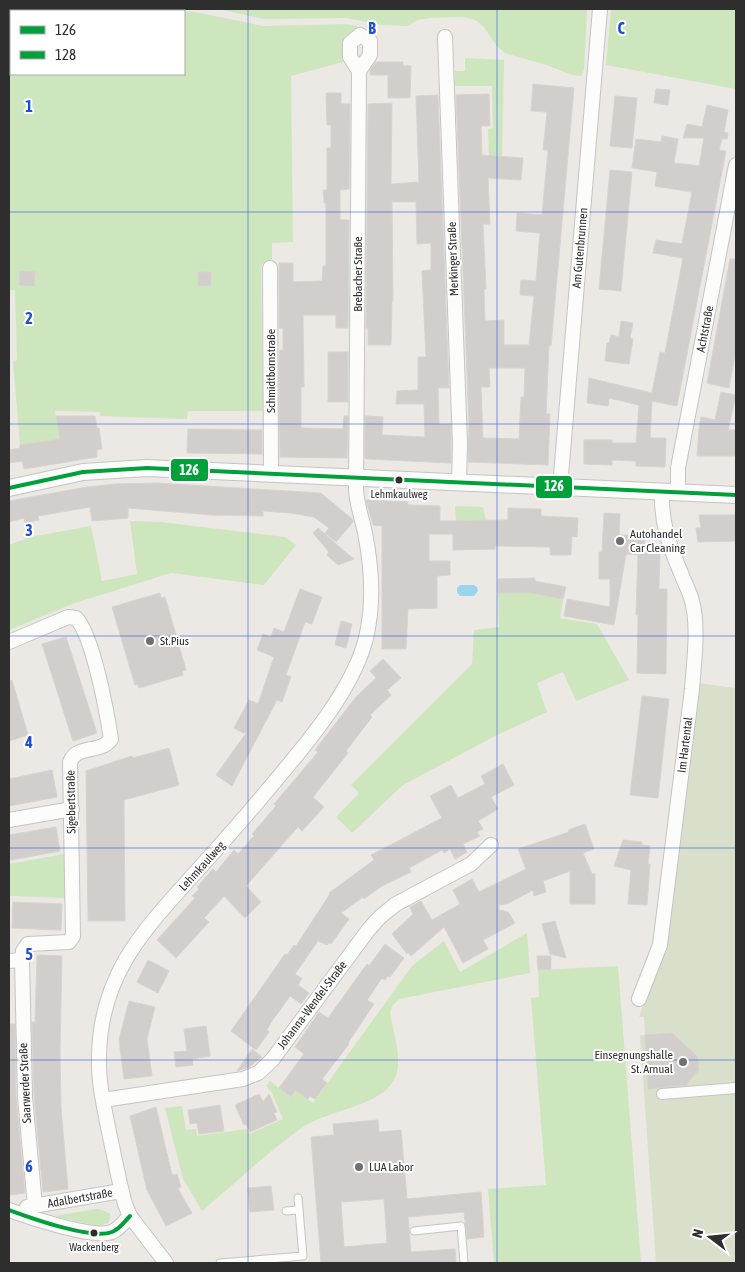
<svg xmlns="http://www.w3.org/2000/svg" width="745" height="1272" viewBox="0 0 745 1272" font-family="'Asap Condensed',sans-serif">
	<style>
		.green { fill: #cee6be }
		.cemetery { fill: #d8e0cc }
		.water { fill: #99d6ec }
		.building { fill: #d1cecb; stroke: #d7d4d0; fill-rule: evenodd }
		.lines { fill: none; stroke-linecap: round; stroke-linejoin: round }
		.service-casing { stroke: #c5c4c5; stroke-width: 9 }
		.pedestrian-casing { stroke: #c5c4c5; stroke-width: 12 }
		.minor-casing { stroke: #c5c4c5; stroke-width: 16 }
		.tertiary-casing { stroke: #c5c4c5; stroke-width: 18 }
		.service { stroke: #fcfcfb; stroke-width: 7 }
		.pedestrian { stroke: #fcfcfb; stroke-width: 10 }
		.minor { stroke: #fcfcfb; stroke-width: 14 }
		.tertiary { stroke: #fcfcfb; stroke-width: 16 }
		.bus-1-casing { stroke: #fff; stroke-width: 8 }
		.bus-2-casing { stroke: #fff; stroke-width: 8 }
		.bus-1 { stroke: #00a13a; stroke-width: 4 }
		.bus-2 { stroke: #00a13a; stroke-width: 4 }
		.grid { fill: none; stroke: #1d4ed8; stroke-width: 1; stroke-opacity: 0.55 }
		.bus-dot { fill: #2e2e2e; stroke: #fff; stroke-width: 2 }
		.poi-dot { fill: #706f6e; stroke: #fff; stroke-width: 2 }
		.labels { text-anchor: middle; stroke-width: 4; stroke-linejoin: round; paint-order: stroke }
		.bus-label { font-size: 11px; fill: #2e2e2e; stroke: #fff }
		.street-label { font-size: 12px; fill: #2e2e2e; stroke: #fff }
		.poi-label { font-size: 12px; fill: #2e2e2e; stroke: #fff; text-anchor: start }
		.grid-label { font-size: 16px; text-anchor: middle; font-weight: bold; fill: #1d4ed8; stroke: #fff; stroke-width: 4; stroke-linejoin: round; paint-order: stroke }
		.line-badge { stroke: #fff; stroke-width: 2 }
		.badge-label { font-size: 14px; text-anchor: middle; font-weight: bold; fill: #fff }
	</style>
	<rect width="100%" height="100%" fill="#ece8e4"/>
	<!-- green -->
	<g class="green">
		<path d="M219,9H587L584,70L581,76L572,75L549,66L505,53L497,46L483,26L475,20L464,17L429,18L418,20L407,26L381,25L347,18L264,19Z"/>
		<path d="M611,9H736V89L606,65Z"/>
		<path d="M171,10L195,12L263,26L346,24L357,26V30L345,40L343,62L291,76L293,242L272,243V263L261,264L263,411H188L187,419L100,416V412L55,411L60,439L20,445L13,361L17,360L15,290H9V24H11V74H184V11H159Z"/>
		<path d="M465,58L504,60L502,157L489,158L488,129L493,128L492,86H455V71H465Z"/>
		<path d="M455,506L483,507L486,520L456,521Z"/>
		<path d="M130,521L161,522L285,537L296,545L264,585L171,573L72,604L9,630V545L30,537L91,526L102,581L137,574Z"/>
		<path d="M498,593H531L563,599L560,618L597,624L629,680L576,701L563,672L537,683L547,712L499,734L403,785L352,833L336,817L359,793L351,785L472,664L474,630L499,627Z"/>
		<path d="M64,854L65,898L9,896V864Z"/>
		<path d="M527,933L530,973L399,999L392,1006L390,1013C393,1033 404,1061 394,1080C381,1105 330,1111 308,1124C299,1129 291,1136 283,1142C255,1164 229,1188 202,1211L183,1179L165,1108L182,1106L186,1130L196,1129L197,1136L247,1129L249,1134L283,1119L271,1091L266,1086L270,1081L290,1097L295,1090L313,1103L412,966L444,941L460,972Z"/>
		<path d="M618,966L641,1263H494L488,1189L546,1185L531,998L539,997L538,970Z"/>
		<path d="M97,1209L105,1211L110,1214V1219L108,1223L98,1226L53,1216Z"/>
	</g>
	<!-- cemetery -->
	<path class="cemetery" d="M698,683L736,688V1263H656L640,1035H645L644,1017H639L659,964Z"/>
	<!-- water -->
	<path class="water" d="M460,585H474L477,587L478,591L474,596H460L457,592V588Z"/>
	<!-- building -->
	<g class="building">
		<path d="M376,62H403V66H411L410,98H388V75H370V70Z"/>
		<path d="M533,84L574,88L551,346L549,345L546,414H550L548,465L468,462L469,424L456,95L489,94L490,126H481L482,155L523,158L521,180L488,178L490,224H483L486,289H484L485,321L504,320V345H529L534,296L520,295L521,280L536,281L540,233L516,231L517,213L542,215L548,150H543L547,112L531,111ZM489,368H525L524,397H521L519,439L483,438L481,387H490Z"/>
		<path d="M656,89L670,90L668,105L654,103Z"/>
		<path d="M326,93H341V104H350L349,189L340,190V220H349L348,328H336V315H303L304,387H301V428L343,429L344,416H348L347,458L280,457L279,362L280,350H283V328H279V263H293V282L322,281L323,266H326V203H324L323,190H327V148H331V125H327Z"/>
		<path d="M438,95L449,388H438L439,424H451V463L367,459L365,458V416L383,417L382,435L425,437L424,404H396L397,391L418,390V357H426L422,271L431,270V243L417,244L416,202H392L393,301H392L391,345H368V328H366L368,104L392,103L391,184L419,182L416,96Z"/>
		<path d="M615,96L637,98L632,148L610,146Z"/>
		<path d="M707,105L728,110L724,132L728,133L727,139H722L719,150L726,151L677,406L652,401L650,438H666L665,467L636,466V461L612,460V465L584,464V440H612V443H636L639,405L609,398L608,406L587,403L589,378L652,393L660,352L665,353L683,258L653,253L656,240L682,244L692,192L655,186L657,172L632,168L636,139L661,142L662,136L678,139L674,163L699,166L704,138H683L687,124L702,127Z"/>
		<path d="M610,170L632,172L621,291L599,289Z"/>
		<path d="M730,259H736V350L729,388L707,383Z"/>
		<path d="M20,271L35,272L34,286L19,285Z"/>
		<path d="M198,272H211V285L198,286Z"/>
		<path d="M621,321L633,323L630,338L633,339L629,364L605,361L607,343H609L611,335L619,337Z"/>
		<rect x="328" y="352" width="20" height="50"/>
		<path d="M721,392L736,395L728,430H736V456H697L699,429L701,417L715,420Z"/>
		<path d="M56,416H95L97,428H99L102,449L97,450V457L24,469L22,461L9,463V450L20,448V445L60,439Z"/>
		<path d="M188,429L262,430V454L187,453Z"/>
		<path d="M157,483L321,493L352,519L353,522L336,542L325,533L329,528L314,517L291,513L263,511V516L212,515L128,508V518L92,521L90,507L38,516L39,520L25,523L24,518L9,522V501L87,487L115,484Z"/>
		<path d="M366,500L408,502V505L440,506V521L508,520V508L541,509V516L578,518L577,537L572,536L571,555H550V547L495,546V549L453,550V534H429V561H450V575L437,576V608L408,609L406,649H382V526L373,525Z"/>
		<path d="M604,513L620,514L619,535H645L644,553L660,554L659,589H667L666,674L637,673L638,615H636L638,555L626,554L614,625L564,616L567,599L610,607V579H599V552H602Z"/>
		<path d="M699,515H736V541L698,542L696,528H701Z"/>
		<path d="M318,528L344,551L354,559L338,565L327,555L329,552L313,533Z"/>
		<path d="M535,578V581L566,587L563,599L531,593H498V579Z"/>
		<path d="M300,589L322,597L312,624L305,622L286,675L291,677L282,702L277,700L232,786L216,775L247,732L243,733L234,728L249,700L258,704L274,657L257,650L263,634L271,637L274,628L284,632Z"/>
		<path d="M160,593L161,598L165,597L186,670L182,671L183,675L139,688L138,684L135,685L112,607Z"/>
		<path d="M341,621L352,624L346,648L335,645Z"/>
		<path d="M66,637L97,733L73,741L42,644Z"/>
		<path d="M383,659L401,678L387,690L391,695L370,715L372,717L346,751L348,753L313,797L324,807L302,831L298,827L246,886L261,902L245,918L224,896L204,918L209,922L176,958L157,940L195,898L192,896L199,889L197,887L213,869L216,872L234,850L238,854L254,836L252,834L276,806L274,804L318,752L315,750L356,697L376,678L370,671Z"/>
		<path d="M12,680L28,735L9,741V681Z"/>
		<path d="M642,696L669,699L658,798L630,795Z"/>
		<path d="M169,748L179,785L124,800L125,921H88L86,771L132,756L133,758Z"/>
		<path d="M503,764L514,785L491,797L498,809L478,821L483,829L477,832L480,836L463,844L467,852L455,859L450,849L444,853L442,850L409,868L411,872L382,886L364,899L363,897L341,913L349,919L331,944L329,943L327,945L318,941L295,974L302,979L298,985L309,993L301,1004L290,996L270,1024L267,1030L269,1032L256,1050L231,1031L285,954L287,955L294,945L296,946L330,894L329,893L374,860L371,855L442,818L430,796L451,785L458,798L485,784L481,776Z"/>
		<path d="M52,770L57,797L9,806V779Z"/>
		<path d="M585,824L594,849L583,853L592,874H595V904H570V871L543,881L546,892L534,896L533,890L507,904L499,905V910L508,912L515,923L483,940L488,949L463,963L444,927L411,956L408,952L407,954L392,934L413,914L410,907L421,901L432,920L460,904L453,890L472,879L479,892L526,869L518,849L569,832L568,830Z"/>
		<path d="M56,827L60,851L11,860L9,835Z"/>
		<path d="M623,840L642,842V845L650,846L648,864H650L647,905L628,904L631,870L614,866Z"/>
		<path d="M13,902L62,904L61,930L12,928Z"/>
		<path d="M555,921L566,958L550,954L542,924Z"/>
		<path d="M385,944L404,958L390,977L388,976L385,980L382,978L367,1000L374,1004L348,1043L349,1044L322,1079L327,1083L315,1099L310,1096L308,1099L295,1090L291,1097L279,1088L304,1054L295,1047L319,1012L328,1018L367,964L369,966Z"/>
		<path d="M37,955L62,956L60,1051L61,1108L68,1189L43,1192L34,1096L32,1022H35Z"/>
		<path d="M537,956H551V969L538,970Z"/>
		<path d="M148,960L169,971L158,993L137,982Z"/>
		<path d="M129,1001L155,1007L147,1039L152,1076L124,1079L119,1040Z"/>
		<path d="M9,1024H15L16,1097L25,1193L9,1195Z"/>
		<path d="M206,1026L210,1056L192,1059L193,1065L176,1067L174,1052L187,1051L184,1029Z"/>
		<path d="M672,1033L698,1057L699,1070L686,1085L648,1089L645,1035Z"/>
		<path d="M252,1049L262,1057L249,1067L237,1071Z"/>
		<path d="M259,1094L263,1102L269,1094L277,1112L274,1113L277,1120L250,1132L246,1124L244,1125L235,1105Z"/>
		<path d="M220,1105L224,1131L199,1134L197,1123L190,1124L188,1110Z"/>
		<path d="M156,1107L172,1175L177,1174L181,1187L178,1189L192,1213L166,1226L147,1190L130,1116Z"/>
		<path d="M378,1120L379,1132L401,1130L407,1199L481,1192L484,1237L467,1239L464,1212L408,1217L411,1252L455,1249L456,1263H321L311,1137L334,1135L333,1124ZM384,1199L387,1243L344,1247L341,1202Z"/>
		<path d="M271,1186L274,1210L250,1212L248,1188Z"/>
	</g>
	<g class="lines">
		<defs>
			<g id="service">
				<path d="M286,1211L299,1210"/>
				<path d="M414,1231L461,1226L464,1263"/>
				<path d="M220,1263L303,1256L298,1198"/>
			</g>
			<path id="pedestrian" d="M662,1094L736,1088"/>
			<g id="minor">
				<path d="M445,37L460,444L459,482"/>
				<path d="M270,268L271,474"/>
				<path d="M560,487L600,9"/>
				<path d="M678,493V468L736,165"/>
				<path d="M9,642L68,617L76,618C93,635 107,713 111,739C101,754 77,744 70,762L73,936L69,942L28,944L23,951L22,960L25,1097L35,1206"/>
				<path d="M9,820L72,809"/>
				<path d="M9,961L22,960"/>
				<path d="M639,999L660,945L692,689C694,662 699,627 692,601C690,592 684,582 681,573C669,545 661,523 662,492"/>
				<path d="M103,1100L243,1079L258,1073L272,1060L369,929L381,916L396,904L471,864L491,845"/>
				<path d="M27,1207L121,1191"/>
				<path d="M9,1210C28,1217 94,1239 112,1232C119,1229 125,1221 130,1216"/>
				<path d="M166,1263L130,1216L125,1204C119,1182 115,1159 110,1137C105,1111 98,1083 99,1057C100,969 150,924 204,863C234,830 263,796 291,762C320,727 355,682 366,638C374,604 372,568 365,533C362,519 357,505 356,490L359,71L350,57V43L360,35L370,41V55L359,71"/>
			</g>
			<path id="tertiary" d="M9,488L83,472L147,468L736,495"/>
		</defs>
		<!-- service casing -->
		<use href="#service" class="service-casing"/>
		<!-- pedestrian casing -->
		<use href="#pedestrian" class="pedestrian-casing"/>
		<!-- minor casing -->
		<use href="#minor" class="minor-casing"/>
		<!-- tertiary casing -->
		<use href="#tertiary" class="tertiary-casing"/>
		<!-- service -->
		<use href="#service" class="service"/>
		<!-- pedestrian -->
		<use href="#pedestrian" class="pedestrian"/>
		<!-- minor -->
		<use href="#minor" class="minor"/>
		<!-- tertiary -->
		<use href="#tertiary" class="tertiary"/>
		<defs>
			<path id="bus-1" d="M9,488L83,472L147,468L736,495"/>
			<path id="bus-2" d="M9,1210C31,1218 91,1240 112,1232C120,1229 125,1221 130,1216"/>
		</defs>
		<!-- bus-1 casing -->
		<use href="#bus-1" class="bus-1-casing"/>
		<!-- bus-2 casing -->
		<use href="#bus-2" class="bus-2-casing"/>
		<!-- bus-1 -->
		<use href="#bus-1" class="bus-1"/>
		<!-- bus-2 -->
		<use href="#bus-2" class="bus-2"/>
	</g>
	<!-- grid -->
	<path class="grid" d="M248,9V1263M497,9V1263M9,212H736M9,424H736M9,636H736M9,848H736M9,1060H736"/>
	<!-- markers -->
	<g class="bus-dot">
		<circle cx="399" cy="480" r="4.5"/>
		<circle cx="94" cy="1233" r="4.5"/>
	</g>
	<g class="poi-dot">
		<circle cx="620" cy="541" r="5"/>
		<circle cx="150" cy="641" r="5"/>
		<circle cx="683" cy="1062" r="5"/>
		<circle cx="359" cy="1167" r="5"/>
	</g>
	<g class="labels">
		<!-- bus labels -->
		<g class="bus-label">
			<text x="399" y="498">Lehmkaulweg</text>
			<text x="94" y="1251">Wackenberg</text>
		</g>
		<!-- street labels -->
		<g class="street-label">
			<text transform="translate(580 248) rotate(-85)" y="4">Am Gutenbrunnen</text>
			<text transform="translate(453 259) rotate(-92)" y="4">Merkinger Straße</text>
			<text transform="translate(358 274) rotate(-90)" y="4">Brebacher Straße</text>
			<text transform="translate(705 329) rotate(-79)" y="4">Achtstraße</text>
			<text transform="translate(271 371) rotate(-90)" y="4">Schmidtbornstraße</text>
			<text transform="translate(685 745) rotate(-83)" y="4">Im Hartental</text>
			<text transform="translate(71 802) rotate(-91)" y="4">Sigebertstraße</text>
			<text transform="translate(202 866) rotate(-48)" y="4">Lehmkaulweg</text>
			<text transform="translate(312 1005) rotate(-53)" y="4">Johanna-Wendel-Straße</text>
			<text transform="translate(25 1083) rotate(-93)" y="4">Saarwerder Straße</text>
			<text transform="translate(80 1198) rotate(-10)" y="4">Adalbertstraße</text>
		</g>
		<!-- poi labels -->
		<g class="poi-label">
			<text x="630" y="538">Autohandel<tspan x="630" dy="14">Car Cleaning</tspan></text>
			<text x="160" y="645">St.Pius</text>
			<text x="673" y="1059" text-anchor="end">Einsegnungshalle<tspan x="673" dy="14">St. Arnual</tspan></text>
			<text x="369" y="1171">LUA Labor</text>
		</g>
	</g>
	<g class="grid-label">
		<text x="372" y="34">B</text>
		<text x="621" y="34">C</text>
		<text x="29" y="112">1</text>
		<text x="29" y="324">2</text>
		<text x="29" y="536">3</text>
		<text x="29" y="748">4</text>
		<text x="29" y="960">5</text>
		<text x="29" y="1172">6</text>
	</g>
	<g class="line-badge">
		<rect x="170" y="458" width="39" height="24" rx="5" fill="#00a13a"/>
		<rect x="535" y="475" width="38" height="24" rx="5" fill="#00a13a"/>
	</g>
	<g class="badge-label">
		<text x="189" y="475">126</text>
		<text x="554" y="491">126</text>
	</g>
	<!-- border -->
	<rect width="745" height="1272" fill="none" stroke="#2e2e2e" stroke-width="20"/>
	<!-- legend -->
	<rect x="10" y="10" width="175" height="65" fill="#ffffff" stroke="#ababab"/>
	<rect x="20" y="26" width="25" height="8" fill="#00a13a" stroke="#ababab"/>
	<text x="55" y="35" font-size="15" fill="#2e2e2e">126</text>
	<rect x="20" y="51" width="25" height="8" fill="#00a13a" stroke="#ababab"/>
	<text x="55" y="60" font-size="15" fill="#2e2e2e">128</text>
	<!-- north arrow -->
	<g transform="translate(710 1237) rotate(286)" stroke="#ffffff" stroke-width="4" paint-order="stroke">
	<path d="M0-4L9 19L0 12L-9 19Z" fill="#2e2e2e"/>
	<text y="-8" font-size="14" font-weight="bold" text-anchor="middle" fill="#2e2e2e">N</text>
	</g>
</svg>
